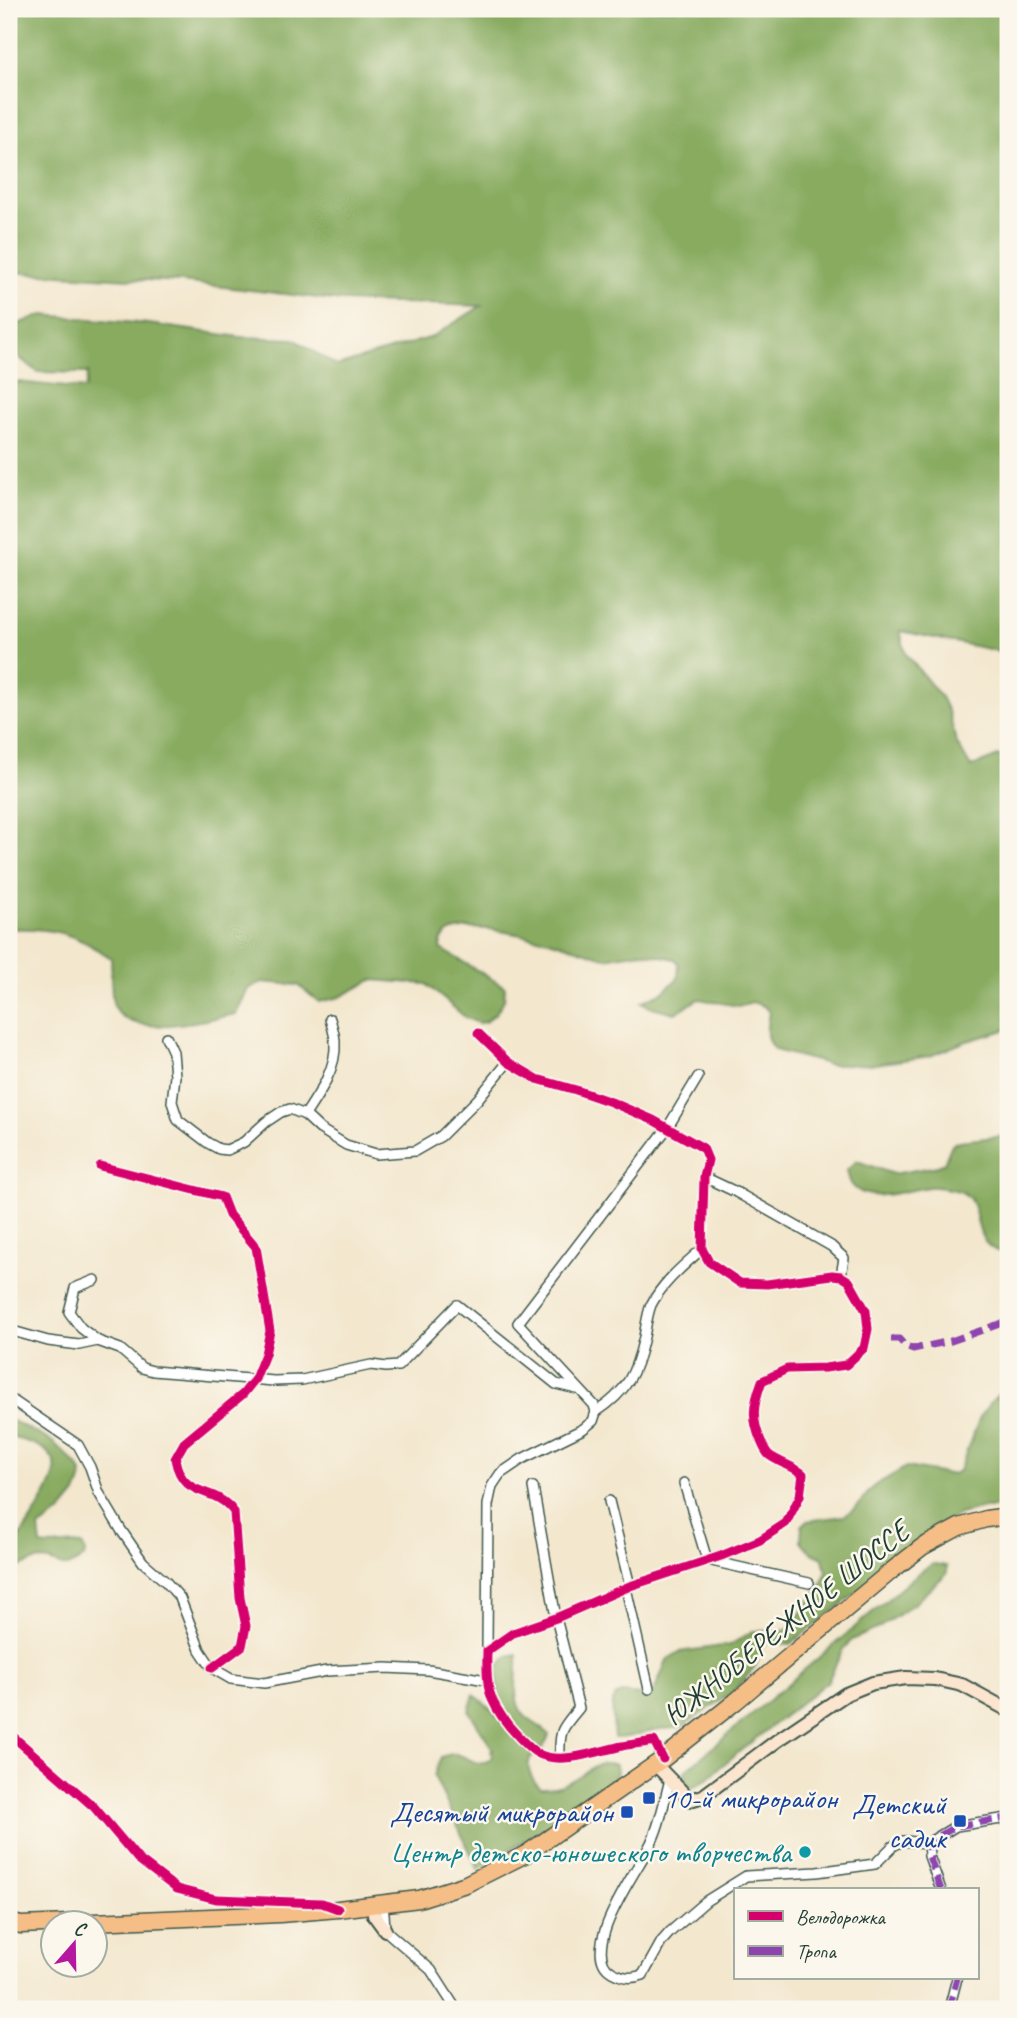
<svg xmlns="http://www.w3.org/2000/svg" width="1017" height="2018" viewBox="0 0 1017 2018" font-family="Caveat,sans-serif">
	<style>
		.forest { fill: #88ab60; stroke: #54744a; stroke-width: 2 }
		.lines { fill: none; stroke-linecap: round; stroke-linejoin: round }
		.street-casing { stroke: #3f564b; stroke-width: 12 }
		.secondary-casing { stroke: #3f564b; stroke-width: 16 }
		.highway-casing { stroke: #3f564b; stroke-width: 19 }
		.street { stroke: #fff; stroke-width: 9 }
		.secondary { stroke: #fbe5cf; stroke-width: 12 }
		.highway { stroke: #f6be87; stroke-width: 16 }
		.quiet { stroke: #8e44ad; stroke-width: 7; stroke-dasharray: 14 7; stroke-linecap: butt }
		.cycleway-casing { stroke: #fbf7ec; stroke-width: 13 }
		.cycleway { stroke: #d6006c; stroke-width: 9 }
		.transit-dot { fill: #1a4fb4; stroke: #fbf7ec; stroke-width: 2.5 }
		.culture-dot { fill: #0f9aa8; stroke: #fbf7ec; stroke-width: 2.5 }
		.labels { text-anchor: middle; stroke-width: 5; stroke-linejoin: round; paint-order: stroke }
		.street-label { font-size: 30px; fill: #1f3d34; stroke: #fbf7ec }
		.transit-label { font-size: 30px; fill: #164399; stroke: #fbf7ec; text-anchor: end }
		.culture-label { font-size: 30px; fill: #0d838f; stroke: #fbf7ec; text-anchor: end }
	</style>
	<rect width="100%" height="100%" fill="#fbf7ec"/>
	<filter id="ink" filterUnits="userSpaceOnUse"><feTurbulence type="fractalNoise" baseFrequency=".0143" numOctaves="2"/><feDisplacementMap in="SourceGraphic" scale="14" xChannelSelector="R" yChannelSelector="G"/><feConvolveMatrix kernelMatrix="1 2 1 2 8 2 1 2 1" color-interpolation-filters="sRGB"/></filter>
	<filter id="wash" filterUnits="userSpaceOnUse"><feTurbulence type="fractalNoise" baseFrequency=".00686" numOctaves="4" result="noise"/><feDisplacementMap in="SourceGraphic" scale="28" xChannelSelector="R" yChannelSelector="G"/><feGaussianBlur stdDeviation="1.57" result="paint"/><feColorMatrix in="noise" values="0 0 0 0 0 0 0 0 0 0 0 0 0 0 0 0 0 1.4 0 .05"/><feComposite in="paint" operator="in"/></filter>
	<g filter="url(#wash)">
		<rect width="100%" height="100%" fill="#f3e7ce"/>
		<!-- forest -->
		<g class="forest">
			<path d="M9,9H1008V653L900,631L906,654L941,697L949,713L956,742L971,767L998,756L1008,755V1029L964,1042L930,1056L875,1064L831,1065L775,1050C763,1039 767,1026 769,1012L764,1006L752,1002L739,1006L699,999L675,1013L648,1006L642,1002L663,992L678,978L679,964L675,959L641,952L605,958L549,940L489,929L467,928L453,931L446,935L441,941L440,948L505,987L504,1000L496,1013L485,1022L478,1023L466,1018L426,984L372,980L340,997L319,1002L298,985L262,982L248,989L236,1014C209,1019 129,1041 114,1006C110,998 112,968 111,958C75,933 51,927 9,929V381L85,389L88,373L38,372L9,350V327L43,315L149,324L240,337L294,339L337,366L432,337L481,306L343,301L181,282L9,272Z"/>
			<path d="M1008,1127V1252C1002,1253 999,1252 993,1249C969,1235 985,1195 955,1190C947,1189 937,1186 929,1187C907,1189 868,1206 852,1185C849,1181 848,1175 847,1170L857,1161L893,1174L938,1166L944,1163L952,1144L959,1141L1005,1136Z"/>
			<path d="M1005,1388H1008V1507L984,1508L959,1514L946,1521L891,1560L859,1591L789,1645L767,1641L762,1646L756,1665L743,1681L729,1695L683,1726C673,1730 663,1727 654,1730C638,1733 631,1739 614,1738L612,1702L615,1696L621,1693L641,1695L654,1692L667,1660L679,1652L730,1645L753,1631H782L789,1628L822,1584L826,1572L823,1558L810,1552L801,1541L802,1526L807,1521L844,1516L856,1508L874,1486L906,1467L945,1474H953L959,1471L981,1415L990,1403Z"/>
			<path d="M9,1419L53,1442L79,1467L82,1473L81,1481L76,1494L62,1511L39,1528L41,1545C53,1548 67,1543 82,1545L85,1551L84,1557C59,1578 59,1556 36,1561C26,1563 19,1569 9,1569V1551C20,1538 60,1480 55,1464C50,1446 24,1440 9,1437Z"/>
			<path d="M933,1564L947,1566V1573L916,1602L879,1628L852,1640L843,1649L828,1681L720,1767L710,1777L692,1788L686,1785L685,1771L921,1571Z"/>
			<path d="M517,1654C519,1674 509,1703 527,1718C534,1724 543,1727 549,1735C547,1740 545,1746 540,1750C538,1752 533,1755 531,1757C524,1768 533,1782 541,1788C554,1788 563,1786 574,1779C589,1771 598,1758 616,1765L617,1772L612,1784L588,1801L478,1869L434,1776L441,1757C445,1756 449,1754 453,1754C468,1754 479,1772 492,1757L491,1750L493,1749L469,1711L474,1694L500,1718L497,1684V1667L508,1656Z"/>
		</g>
	</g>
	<g filter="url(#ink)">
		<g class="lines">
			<defs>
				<g id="street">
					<path d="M478,1033L508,1062L537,1079L576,1090L611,1102L653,1120L703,1148L708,1160L704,1177L702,1249L709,1262L740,1283L767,1284L832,1275L841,1276L849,1281L866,1311L868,1329L864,1348L846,1365L825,1368L787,1369L762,1381C753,1405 751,1418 761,1441C763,1446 765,1451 769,1455C780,1463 793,1466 803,1474L800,1496L786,1523L760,1540L721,1556L630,1586L556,1618L513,1633L487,1651C486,1685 487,1699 509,1726C517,1735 527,1747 537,1753C559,1766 599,1751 622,1746C633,1744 644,1743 654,1741L663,1759"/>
					<path d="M166,1037L173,1052L175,1076L172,1102L178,1120L208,1143L219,1149L227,1150L244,1142L266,1122L281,1112L290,1109L305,1115L320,1129L346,1145L376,1154L415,1151L441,1136L477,1100L508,1062"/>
					<path d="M305,1115C319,1094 337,1068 335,1042C335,1034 332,1027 330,1019"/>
					<path d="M100,1166L222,1197L229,1215L256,1247L270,1331L265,1354L255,1379L243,1394L184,1443L175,1459C183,1501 214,1484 234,1512L240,1598L246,1626L242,1646L212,1668"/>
					<path d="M704,1177L736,1192L831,1246L844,1258L841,1276"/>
					<path d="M95,1280L75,1288L69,1312L81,1328L98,1341L120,1349L142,1368L153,1371L274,1381L302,1380L371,1365L386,1367L398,1366L457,1305L556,1384L577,1389"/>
					<path d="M9,1330L48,1341L79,1345L98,1341"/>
					<path d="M9,1398L78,1445L90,1467L99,1493L121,1530L143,1562L166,1582L180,1598L200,1650L212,1668L231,1679L264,1683L327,1671L386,1668L428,1670L486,1680"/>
					<path d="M596,1412C627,1392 636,1373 644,1337C646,1327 647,1315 651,1305C663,1282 683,1266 702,1249"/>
					<path d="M684,1483L707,1560L809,1583"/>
					<path d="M533,1487L556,1618L579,1708C561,1729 559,1731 560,1758"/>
					<path d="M609,1501L630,1586"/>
					<path d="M626,1588L649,1689"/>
					<path d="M487,1651L488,1505L492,1486L500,1474L522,1459L583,1429L593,1421L596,1412L594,1405L518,1323L668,1127L698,1077"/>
					<path d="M9,1733L94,1807L138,1859L177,1889L216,1899L322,1903L330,1906"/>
					<path d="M670,1780C664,1801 660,1827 649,1847C637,1871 577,1952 612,1972C623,1978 631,1979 643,1975L662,1941L670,1932L706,1901L746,1876L817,1872L875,1864L893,1846L903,1841L928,1843"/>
					<path d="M941,1890L929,1856L928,1843L956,1826L1008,1818"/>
					<path d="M384,1913L385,1930L431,1970L456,2009"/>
					<path d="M949,2009L957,1978"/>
				</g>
				<g id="secondary">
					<path d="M655,1764L690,1800L703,1796L778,1740L846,1694L873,1683L906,1678L935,1679L962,1685L1008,1710"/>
					<path d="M374,1915L385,1930"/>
				</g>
				<path id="highway" d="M9,1922L21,1925L280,1914L338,1909L419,1899L466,1884L526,1854L663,1759L735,1702L890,1572L922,1547L959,1527L986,1519L1008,1516"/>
			</defs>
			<!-- street casing -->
			<use href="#street" class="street-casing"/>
			<!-- secondary casing -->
			<use href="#secondary" class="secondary-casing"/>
			<!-- highway casing -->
			<use href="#highway" class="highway-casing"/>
			<!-- street -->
			<use href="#street" class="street"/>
			<!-- secondary -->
			<use href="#secondary" class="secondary"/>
			<!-- highway -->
			<use href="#highway" class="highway"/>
			<!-- quiet -->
			<g class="quiet">
				<path d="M891,1339H899L905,1346L913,1349L951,1341L1008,1321"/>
				<path d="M941,1890L929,1856L928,1843L956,1826L1008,1818"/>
				<path d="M949,2009L957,1978"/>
			</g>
			<defs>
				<g id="cycleway">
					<path d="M478,1033L508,1062L537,1079L576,1090L611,1102L653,1120L703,1148L708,1160L704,1177L702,1249L709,1262L740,1283L767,1284L832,1275L841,1276L849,1281L866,1311L868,1329L864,1348L846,1365L825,1368L787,1369L762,1381C753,1405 751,1418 761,1441C763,1446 765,1451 769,1455C780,1463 793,1466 803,1474L800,1496L786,1523L760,1540L721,1556L630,1586L556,1618L513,1633L487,1651C486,1685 487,1699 509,1726C517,1735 527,1747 537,1753C559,1766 599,1751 622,1746C633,1744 644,1743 654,1741L663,1759"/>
					<path d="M100,1166L222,1197L229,1215L256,1247L270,1331L265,1354L255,1379L243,1394L184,1443L175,1459C183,1501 214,1484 234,1512L240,1598L246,1626L242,1646L212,1668"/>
					<path d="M9,1733L94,1807L138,1859L177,1889L216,1899L322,1903L338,1909"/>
				</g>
			</defs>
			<!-- cycleway casing -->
			<use href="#cycleway" class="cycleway-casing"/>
			<!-- cycleway -->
			<use href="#cycleway" class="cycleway"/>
		</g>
	</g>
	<!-- markers -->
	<g class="transit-dot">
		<rect x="642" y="1791" width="14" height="14" rx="3.5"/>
		<rect x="620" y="1805" width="14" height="14" rx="3.5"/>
		<rect x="953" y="1814" width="14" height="14" rx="3.5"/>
	</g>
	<circle class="culture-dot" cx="805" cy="1852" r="7"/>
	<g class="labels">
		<!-- street labels -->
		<g class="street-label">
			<text transform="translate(786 1623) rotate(-39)" y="10">ЮЖНОБЕРЕЖНОЕ ШОССЕ</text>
		</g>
		<!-- transit labels -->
		<g class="transit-label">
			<text x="663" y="1808" text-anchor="start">10-й микрорайон</text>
			<text x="946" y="1814">Детский<tspan x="946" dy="34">садик</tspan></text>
			<text x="613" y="1822">Десятый микрорайон</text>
		</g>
		<!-- culture labels -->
		<g class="culture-label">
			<text x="791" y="1862">Центр детско-юношеского творчества</text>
		</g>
	</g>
	<!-- margin -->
	<rect width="1017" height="2018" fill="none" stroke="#fbf7ec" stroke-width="35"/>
	<!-- legend -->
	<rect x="734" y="1888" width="245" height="91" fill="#fbf7ec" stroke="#a3ada2" stroke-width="2"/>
	<rect x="748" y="1911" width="35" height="10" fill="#d6006c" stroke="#a3ada2" stroke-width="2"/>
	<text x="796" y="1924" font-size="21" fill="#1f3d34">Велодорожка</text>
	<rect x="748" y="1946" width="35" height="10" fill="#8e44ad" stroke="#a3ada2" stroke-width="2"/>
	<text x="796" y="1958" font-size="21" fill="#1f3d34">Тропа</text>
	<!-- north arrow -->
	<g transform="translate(74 1944) rotate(20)"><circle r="33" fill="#fbf7ec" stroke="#a3ada2" stroke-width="2"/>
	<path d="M0-5L12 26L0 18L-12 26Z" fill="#b5179e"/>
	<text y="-10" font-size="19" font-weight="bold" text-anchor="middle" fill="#1f3d34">С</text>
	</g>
</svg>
